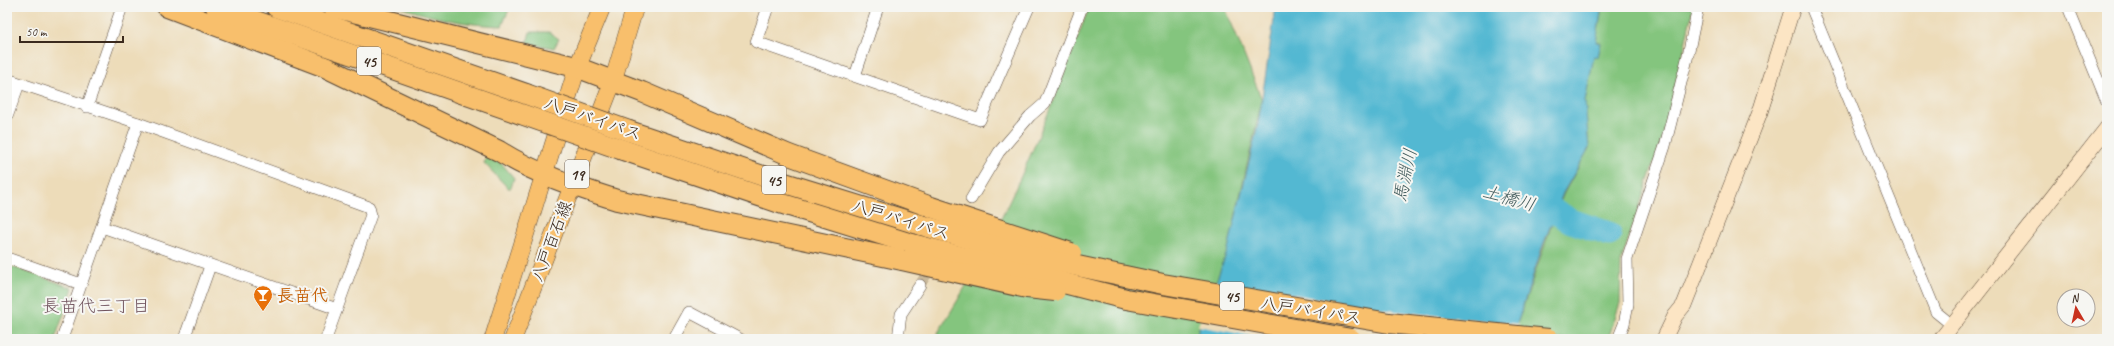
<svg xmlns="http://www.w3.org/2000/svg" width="2114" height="346" viewBox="0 0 2114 346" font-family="Caveat,'Klee One',sans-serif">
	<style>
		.green { fill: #84c57e; stroke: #60784e }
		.water { fill: #53b8d2; stroke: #477178 }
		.pier { fill: #eddcb9 }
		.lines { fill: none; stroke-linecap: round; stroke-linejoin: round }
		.river { stroke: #53b8d2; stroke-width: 25 }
		.street-tunnel { stroke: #c9b89a; stroke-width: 11; stroke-dasharray: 11 5.5; stroke-linecap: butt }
		.street-casing { stroke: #564535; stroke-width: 12 }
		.secondary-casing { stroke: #564535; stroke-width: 16 }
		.primary-casing { stroke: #564535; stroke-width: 18 }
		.highway-casing { stroke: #564535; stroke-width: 22 }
		.street { stroke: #fff; stroke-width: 11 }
		.secondary { stroke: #fce5c4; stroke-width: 15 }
		.primary { stroke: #f8bf6c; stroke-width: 17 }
		.highway { stroke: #f8bf6c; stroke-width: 20 }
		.highway-bridge-casing { stroke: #564535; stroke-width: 22; stroke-linecap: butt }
		.highway-bridge { stroke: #f8bf6c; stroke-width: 20 }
		.labels { text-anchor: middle; stroke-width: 4; stroke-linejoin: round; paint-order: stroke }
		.shield { fill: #f6f6f2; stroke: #73675e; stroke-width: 1 }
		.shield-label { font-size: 16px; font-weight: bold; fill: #3b2a1e }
		.street-label { font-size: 17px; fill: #3b2a1e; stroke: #f6f6f2 }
		.food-label { font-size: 17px; font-weight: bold; fill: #c56008; stroke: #f6f6f2; text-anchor: start }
		.water-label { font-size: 18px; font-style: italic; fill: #435c5d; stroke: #f6f6f2 }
		.neighbourhood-label { font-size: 18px; fill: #71545e; stroke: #f6f6f2 }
	</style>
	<rect width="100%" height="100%" fill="#f6f6f2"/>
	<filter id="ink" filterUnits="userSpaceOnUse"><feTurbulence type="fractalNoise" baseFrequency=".025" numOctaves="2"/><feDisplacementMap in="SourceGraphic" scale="8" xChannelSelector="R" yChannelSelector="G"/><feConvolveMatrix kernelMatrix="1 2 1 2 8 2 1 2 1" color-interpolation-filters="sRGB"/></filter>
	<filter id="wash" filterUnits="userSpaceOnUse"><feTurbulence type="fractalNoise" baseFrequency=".012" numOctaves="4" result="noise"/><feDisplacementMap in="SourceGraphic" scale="16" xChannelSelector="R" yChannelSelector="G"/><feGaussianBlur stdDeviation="0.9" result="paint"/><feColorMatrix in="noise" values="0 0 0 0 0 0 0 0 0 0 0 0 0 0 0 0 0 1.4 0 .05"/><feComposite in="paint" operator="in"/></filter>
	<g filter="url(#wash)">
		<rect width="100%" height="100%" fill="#eddcb9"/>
		<!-- green -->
		<g class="green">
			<path d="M400,7H510L502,26C466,25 434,18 400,7Z"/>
			<path d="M1089,7H1225L1262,100L1228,249L1195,339H934C1000,236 1047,122 1089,7Z"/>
			<path d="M1602,7H1693L1683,54L1660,145L1621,261L1620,303L1608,339H1512L1556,212L1564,193L1589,148L1585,101L1594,56H1598L1601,43L1596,42Z"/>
			<path d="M530,32H549L559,39L554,48L527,43Z"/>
			<path d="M487,155L502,164L514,178L511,188H508L484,163Z"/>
			<path d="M7,265L73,288L55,339H7Z"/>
		</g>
		<!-- water -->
		<path class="water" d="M1276,7H1602L1596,42L1601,43L1598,57L1594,56L1585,101L1589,148L1563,193L1542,248L1512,339H1195L1228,249L1258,124Z"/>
		<!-- pier -->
		<path class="pier" d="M1214,281L1394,311L1519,324L1515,339H1268L1198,326Z"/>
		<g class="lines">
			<!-- river -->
			<path class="river" d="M1524,203L1556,212L1571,221L1609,234"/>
		</g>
	</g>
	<g filter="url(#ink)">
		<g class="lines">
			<!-- street-tunnel -->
			<path class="street-tunnel" d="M920,285L933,263"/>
			<defs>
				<g id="street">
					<path d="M768,7L756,42L980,120L1029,7"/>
					<path d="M1811,7L1936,312L1952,325"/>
					<path d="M2068,7L2107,102"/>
					<path d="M855,76L878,7"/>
					<path d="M7,79L138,123L369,207L371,215L326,339"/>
					<path d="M87,107L122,7"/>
					<path d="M7,117L19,84"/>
					<path d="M971,199L999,152L1030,116L1045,103L1082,7"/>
					<path d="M102,227L337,309"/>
					<path d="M7,258L81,284"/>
					<path d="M62,339L138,123"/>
					<path d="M184,339L210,266"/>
					<path d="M674,339L689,312L740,339"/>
					<path d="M898,339L901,314L920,285"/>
					<path d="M1618,339L1624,324L1628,304L1627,259L1665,146L1688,55L1698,7"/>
				</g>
				<g id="secondary">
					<path d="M1942,338L2107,128"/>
					<path d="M1664,339L1675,316L1684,305L1760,112L1793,7"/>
				</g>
				<g id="primary">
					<path d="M493,339L577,68L602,7"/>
					<path d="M513,339L613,81L635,7"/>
				</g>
				<g id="highway">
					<path d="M167,7L325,67L499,151C536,174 576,187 617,200L902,260"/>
					<path d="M216,7L521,114"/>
					<path d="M276,7L526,94"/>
					<path d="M333,7L576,67L642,92L789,155L931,207"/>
					<path d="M629,131L775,180L921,225"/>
					<path d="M623,150L783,204L912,244"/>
				</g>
			</defs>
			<!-- street casing -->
			<use href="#street" class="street-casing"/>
			<!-- secondary casing -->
			<use href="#secondary" class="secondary-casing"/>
			<!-- primary casing -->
			<use href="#primary" class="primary-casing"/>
			<!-- highway casing -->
			<use href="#highway" class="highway-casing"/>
			<!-- street -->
			<use href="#street" class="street"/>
			<!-- secondary -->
			<use href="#secondary" class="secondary"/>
			<!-- primary -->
			<use href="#primary" class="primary"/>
			<!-- highway -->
			<use href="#highway" class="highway"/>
			<defs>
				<g id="highway-bridge">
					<path d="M526,94L629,131"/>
					<path d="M521,114L623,150"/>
					<path d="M931,207L1071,253"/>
					<path d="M921,225L1030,256L1163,284L1389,323L1549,339"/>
					<path d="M912,244L1126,299L1351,339"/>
					<path d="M902,260L1027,288L1055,291"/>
				</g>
			</defs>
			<!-- highway-bridge casing -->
			<use href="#highway-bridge" class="highway-bridge-casing"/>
			<!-- highway-bridge -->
			<use href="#highway-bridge" class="highway-bridge"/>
		</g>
	</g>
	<!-- icons -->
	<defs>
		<symbol id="bar-pin" viewBox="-11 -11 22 30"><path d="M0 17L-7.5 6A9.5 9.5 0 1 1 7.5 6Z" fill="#e8710a" stroke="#f6f6f2"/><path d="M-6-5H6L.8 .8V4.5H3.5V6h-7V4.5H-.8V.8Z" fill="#fff"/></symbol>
	</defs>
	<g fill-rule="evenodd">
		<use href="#bar-pin" x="252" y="284" width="22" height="30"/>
	</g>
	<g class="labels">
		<!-- shield labels -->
		<g class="shield">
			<rect x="357" y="47" width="24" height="28" rx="3"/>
			<rect x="565" y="160" width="24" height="28" rx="3"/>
			<rect x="762" y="166" width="24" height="28" rx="3"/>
			<rect x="1220" y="282" width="24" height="28" rx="3"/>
		</g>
		<g class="shield-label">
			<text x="369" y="67">45</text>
			<text x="577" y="180">19</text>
			<text x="774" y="186">45</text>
			<text x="1232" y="302">45</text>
		</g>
		<!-- street labels -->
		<g class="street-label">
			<text transform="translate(593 118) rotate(19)" y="6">八戸バイパス</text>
			<text transform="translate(901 219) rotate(17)" y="6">八戸バイパス</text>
			<text transform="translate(551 241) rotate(-69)" y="6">八戸百石線</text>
			<text transform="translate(1311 310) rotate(9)" y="6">八戸バイパス</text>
		</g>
		<!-- food labels -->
		<g class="food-label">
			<text x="277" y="301">長苗代</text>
		</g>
		<!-- water labels -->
		<g class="water-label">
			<text transform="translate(1405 175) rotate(-78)" y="6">馬淵川</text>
			<text transform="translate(1509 198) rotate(16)" y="6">土橋川</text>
		</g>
		<!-- neighbourhood labels -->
		<g class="neighbourhood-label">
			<text x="96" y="312">長苗代三丁目</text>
		</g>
	</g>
	<!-- margin -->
	<rect width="2114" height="346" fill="none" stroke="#f6f6f2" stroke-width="24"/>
	<!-- north arrow -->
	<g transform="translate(2076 308) rotate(351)"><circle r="19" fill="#f6f6f2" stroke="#aba49d"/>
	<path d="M0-3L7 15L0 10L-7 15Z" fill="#c8321e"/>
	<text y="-6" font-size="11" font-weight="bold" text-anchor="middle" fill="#3b2a1e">N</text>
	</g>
	<!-- scale -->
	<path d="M20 36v6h103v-6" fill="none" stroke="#3b2a1e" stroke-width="2"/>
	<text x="26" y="36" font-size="12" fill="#3b2a1e" stroke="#f6f6f2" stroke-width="3" paint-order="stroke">50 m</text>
</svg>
